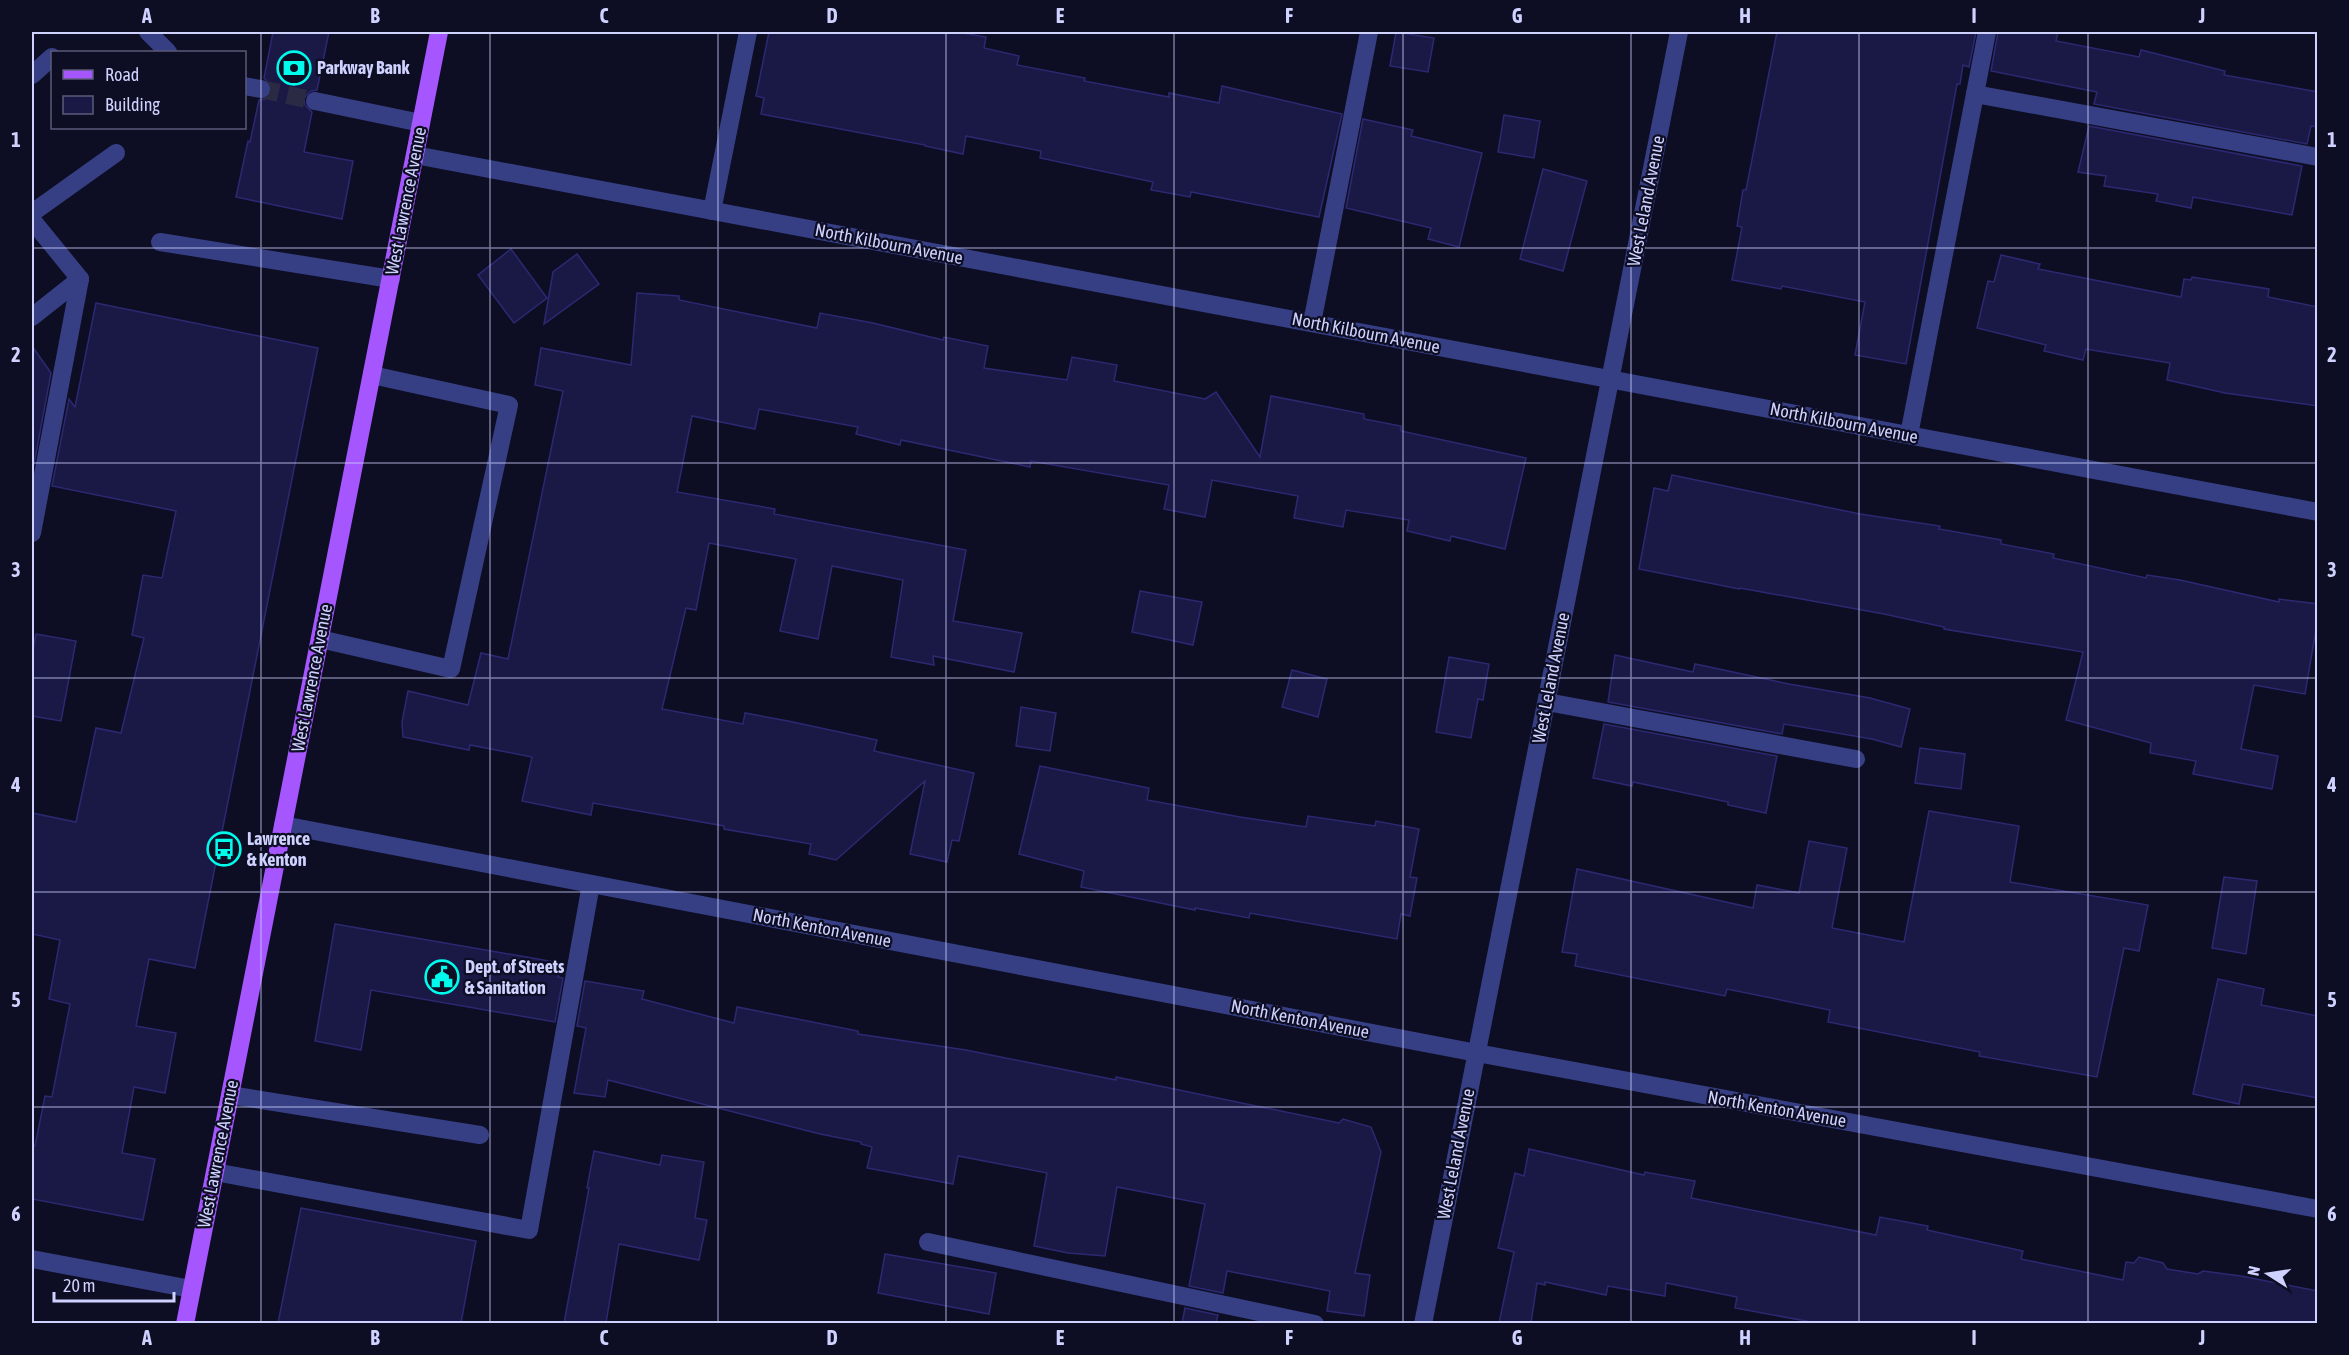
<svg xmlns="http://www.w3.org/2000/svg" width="2349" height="1355" viewBox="0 0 2349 1355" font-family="'Asap Condensed',sans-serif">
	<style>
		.building { fill: #1a1845; stroke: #2c2972; stroke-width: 1.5 }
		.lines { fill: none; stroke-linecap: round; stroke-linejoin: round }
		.minor-tunnel { stroke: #2a2a44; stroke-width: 18; stroke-dasharray: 18 9; stroke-linecap: butt }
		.minor { stroke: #363f84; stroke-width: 18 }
		.major { stroke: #a556ff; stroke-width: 18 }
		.grid { fill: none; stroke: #cfd1ff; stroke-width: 1.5; stroke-opacity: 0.55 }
		.labels { text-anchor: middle; stroke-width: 4.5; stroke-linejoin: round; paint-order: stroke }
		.poi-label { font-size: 18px; font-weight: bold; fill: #cfd1ff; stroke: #0d0d23; text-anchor: start }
		.street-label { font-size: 18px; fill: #cfd1ff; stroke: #0d0d23 }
		.neatline { fill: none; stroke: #cfd1ff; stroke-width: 2 }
		.grid-label { font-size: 20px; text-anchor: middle; font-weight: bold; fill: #cfd1ff }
	</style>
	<rect width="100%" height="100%" fill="#0d0d23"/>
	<!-- building -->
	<g class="building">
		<path d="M273,32H329L317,90L311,91L304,98L305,105L312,112L304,152L353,161L342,219L236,197L248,141L250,142L259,100L265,99L272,92L271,85L264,78Z"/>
		<path d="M769,32H957L986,37L984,48L1019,56L1017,65L1085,78L1084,81L1169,97V93L1219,103L1222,86L1342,114L1319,217L1191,192L1190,197L1151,190L1153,182L1040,158L1041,151L966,136L963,154L925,146V145L761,114L764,98L756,96Z"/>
		<path d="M1396,32L1434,38L1428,72L1390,66Z"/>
		<path d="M1777,32H1976L1969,67L1963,65L1960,84H1957L1906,364L1855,355L1865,302L1782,286L1781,289L1732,280L1742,227L1737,226L1743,190H1746Z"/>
		<path d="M1998,32H2058L2056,41L2139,57L2141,50L2225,71L2224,75L2318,92V127L2311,126L2307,144L2094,104L2097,92L1991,71Z"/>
		<path d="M1504,115L1540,121L1534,158L1498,152Z"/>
		<path d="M1363,119L1413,130L1411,136L1482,153L1459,247L1428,239L1431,228L1346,208Z"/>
		<path d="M2089,126L2302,166L2292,215L2193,197L2191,208L2156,201L2158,194L2104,186L2106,176L2078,172Z"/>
		<path d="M1543,169L1587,181L1563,271L1520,259Z"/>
		<path d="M511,249L547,298L514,323L478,275Z"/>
		<path d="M577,254L599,284L544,324L553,272Z"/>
		<path d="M2001,255L2040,264L2038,269L2181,297L2184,279L2191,280L2192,277L2269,289L2268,297L2318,307V406L2225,393L2167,380L2170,363L2086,349L2083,360L2044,351L2046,345L1977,328L1988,281L1994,282Z"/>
		<path d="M637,293L679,296V300L817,328L820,313L873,323L943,340L944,337L988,346L984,368L1067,380L1072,357L1117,365L1114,381L1205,399L1216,392L1260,457L1271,396L1364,414V419L1401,426V431L1526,458L1505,549L1451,536L1450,541L1407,531L1409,520L1346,510L1343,527L1294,518L1298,496L1212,480L1205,517L1164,509L1169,485L1031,461L1030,467L901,440L900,445L856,434L858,427L759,409L755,429L692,416L677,492L775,509L774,514L966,550L953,621L1022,633L1014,672L933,656L934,665L891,657L903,580L832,566L818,639L780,631L796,559L709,543L696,610L686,608L662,709L743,724L745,713L788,721L877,740L874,751L974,773L959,841L952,840L947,862L910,854L925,781L836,860L809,854L811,844L724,829V826L593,803L591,815L522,801L532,757L470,745L469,750L403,737L402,722L408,691L468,705L481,653L508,659L563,391L535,385L541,348L631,365Z"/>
		<path d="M96,303L318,348L195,968L149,959L136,1026L176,1033L165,1093L134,1087L122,1153L155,1159L143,1220L32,1199V1145L35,1146L45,1096L52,1097L70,1004L49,999L60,940L32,934V813L76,822L96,728L121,733L144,638L132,635L143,575L162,578L176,511L52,486L69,399L75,407Z"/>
		<path d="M32,346L51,373L32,475Z"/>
		<path d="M1672,475L1860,514L1940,526L1939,529L2001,540V544L2054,554L2053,558L2146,578L2147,575L2180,580L2279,602V599L2318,604V618L2305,694L2254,685L2241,749L2278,756L2272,789L2193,774L2196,761L2150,753L2151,743L2066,720L2083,652L1944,629V627L1884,614L1740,588L1739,589L1639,569L1654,488L1668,491Z"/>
		<path d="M1140,591L1202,602L1193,645L1132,632Z"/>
		<path d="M36,634L76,641L61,721L32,716V655Z"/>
		<path d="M1615,655L1693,672L1695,664L1789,684L1870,698L1910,709L1901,747L1872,739L1784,724L1782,734L1608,702Z"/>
		<path d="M1449,657L1489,664L1483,700L1478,699L1471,738L1436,732Z"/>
		<path d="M1292,670L1327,679L1318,717L1282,707Z"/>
		<path d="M1021,707L1056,713L1050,751L1016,746Z"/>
		<path d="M1604,724L1777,756L1766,813L1728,805V802L1633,782L1632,786L1593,778Z"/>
		<path d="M1920,748L1965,754L1961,789L1915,783Z"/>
		<path d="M1040,766L1149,788L1147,800L1240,817L1306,827L1308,816L1375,826L1376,821L1419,829L1410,877L1417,878L1410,916L1401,914L1397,939L1250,913L1249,918L1195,908V910L1081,887L1084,871L1019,854Z"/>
		<path d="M1929,811L2019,826L2010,882L2148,905L2139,951L2124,948L2097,1077L1979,1056L1980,1052L1828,1022L1830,1010L1727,989L1725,996L1575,966L1577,954L1562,952L1577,869L1753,908L1757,885L1799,893L1809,841L1847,848L1832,928L1904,942Z"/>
		<path d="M2224,877L2257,881L2246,954L2212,948Z"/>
		<path d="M335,924L561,963L558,977L563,978L555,1022L371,990L361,1050L315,1041Z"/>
		<path d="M2218,979L2264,989L2261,1005L2318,1016V1098L2243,1084L2239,1104L2193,1094Z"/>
		<path d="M585,981L644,991L642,999L734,1023L737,1007L858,1031V1034L966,1050L1116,1080V1077L1339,1123L1343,1119L1371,1127L1381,1152L1355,1273L1370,1275L1364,1316L1327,1311L1330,1291L1227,1271L1223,1293L1189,1286L1205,1204L1117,1187L1105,1256L1068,1253L1034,1246L1047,1173L958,1156L953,1184L867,1168L872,1147L861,1144V1142L820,1134L608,1080L605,1097L574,1093L586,1028L577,1026Z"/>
		<path d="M1529,1149L1644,1175L1645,1172L1695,1181L1691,1198L1876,1235L1880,1217L1928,1226L1927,1230L2023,1251L2021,1259L2123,1280L2126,1262L2134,1263L2139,1257L2163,1263L2167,1269L2198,1274L2203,1271L2241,1276L2318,1291V1323H1817L1735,1308L1737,1297L1666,1283L1665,1296L1608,1286L1606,1295L1545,1282V1285L1537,1283L1531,1323H1499L1514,1252L1498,1248L1515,1173L1524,1176Z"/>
		<path d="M594,1151L660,1165L662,1155L704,1162L695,1218L707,1220L699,1260L619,1244L606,1323H564L589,1188H587Z"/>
		<path d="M301,1208L476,1241L461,1323H278Z"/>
		<path d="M885,1254L996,1273L989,1314L878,1293Z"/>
		<path d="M1185,1308L1218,1315L1216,1323H1182Z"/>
	</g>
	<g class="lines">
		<!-- minor-tunnel -->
		<path class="minor-tunnel" d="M261,89L315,101"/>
		<!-- minor -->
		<g class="minor">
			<path d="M148,32L168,52"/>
			<path d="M32,75L52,57"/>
			<path d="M244,86L261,89"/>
			<path d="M1975,94L2318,157"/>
			<path d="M315,101L421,123"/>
			<path d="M415,155L2318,512"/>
			<path d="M712,211L748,32"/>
			<path d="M32,213L116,153"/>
			<path d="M32,220L80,279"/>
			<path d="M160,242L391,279"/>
			<path d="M32,317L80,279"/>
			<path d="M1312,323L1369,32"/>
			<path d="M1909,435L1987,32"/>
			<path d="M32,533L80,279"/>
			<path d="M320,639L451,669L509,405L372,375"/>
			<path d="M1547,702L1856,759"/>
			<path d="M283,825L1477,1053L2318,1209"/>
			<path d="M230,1095L480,1135"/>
			<path d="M215,1172L529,1230L591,884"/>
			<path d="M928,1242L1315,1324"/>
			<path d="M32,1259L191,1289"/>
			<path d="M1423,1324L1679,32"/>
		</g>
		<!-- major -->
		<path class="major" d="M185,1324L439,32"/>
	</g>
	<!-- grid -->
	<path class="grid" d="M261,32V1324M490,32V1324M718,32V1324M946,32V1324M1174,32V1324M1403,32V1324M1631,32V1324M1859,32V1324M2088,32V1324M32,248H2318M32,463H2318M32,678H2318M32,892H2318M32,1107H2318"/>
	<!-- icons -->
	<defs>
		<symbol id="bank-ring" viewBox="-11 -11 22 22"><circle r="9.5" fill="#0d0d23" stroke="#00faeb" stroke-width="1.5"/><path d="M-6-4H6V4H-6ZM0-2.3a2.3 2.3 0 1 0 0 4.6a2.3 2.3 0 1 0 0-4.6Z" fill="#00faeb"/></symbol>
		<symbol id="bus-ring" viewBox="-11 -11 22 22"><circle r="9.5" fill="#0d0d23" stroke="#00faeb" stroke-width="1.5"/><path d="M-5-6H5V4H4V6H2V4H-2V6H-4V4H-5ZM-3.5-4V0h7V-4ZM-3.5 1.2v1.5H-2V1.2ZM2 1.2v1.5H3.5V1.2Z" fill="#00faeb"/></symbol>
		<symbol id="civic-ring" viewBox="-11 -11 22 22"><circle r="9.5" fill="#0d0d23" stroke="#00faeb" stroke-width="1.5"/><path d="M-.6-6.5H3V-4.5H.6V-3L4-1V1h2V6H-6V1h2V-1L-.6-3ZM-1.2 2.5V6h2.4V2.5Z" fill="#00faeb"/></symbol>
	</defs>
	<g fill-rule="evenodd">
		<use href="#bank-ring" x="275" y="49" width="38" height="38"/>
		<use href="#bus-ring" x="205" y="830" width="38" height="38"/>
		<use href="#civic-ring" x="423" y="958" width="38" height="38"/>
	</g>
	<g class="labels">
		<!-- poi labels -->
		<g class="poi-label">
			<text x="317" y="74">Parkway Bank</text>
			<text x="247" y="845">Lawrence<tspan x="247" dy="21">&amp; Kenton</tspan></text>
			<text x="465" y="973">Dept. of Streets<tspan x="465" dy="21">&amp; Sanitation</tspan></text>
		</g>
		<!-- street labels -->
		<g class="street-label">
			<text transform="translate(406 201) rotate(-79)" y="6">West Lawrence Avenue</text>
			<text transform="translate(1646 201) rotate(-79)" y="6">West Leland Avenue</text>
			<text transform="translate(889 244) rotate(11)" y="6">North Kilbourn Avenue</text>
			<text transform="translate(1366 333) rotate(11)" y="6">North Kilbourn Avenue</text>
			<text transform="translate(1844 423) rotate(11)" y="6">North Kilbourn Avenue</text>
			<text transform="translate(312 678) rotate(-79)" y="6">West Lawrence Avenue</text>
			<text transform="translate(1551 678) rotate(-79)" y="6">West Leland Avenue</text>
			<text transform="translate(822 928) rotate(11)" y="6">North Kenton Avenue</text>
			<text transform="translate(1300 1019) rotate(11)" y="6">North Kenton Avenue</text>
			<text transform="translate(1777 1109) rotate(10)" y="6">North Kenton Avenue</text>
			<text transform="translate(218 1154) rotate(-79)" y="6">West Lawrence Avenue</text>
			<text transform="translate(1456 1154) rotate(-79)" y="6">West Leland Avenue</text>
		</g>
	</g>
	<!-- border -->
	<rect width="2349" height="1355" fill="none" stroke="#0d0d23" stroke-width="66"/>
	<!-- legend -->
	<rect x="51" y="51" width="195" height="78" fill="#0d0d23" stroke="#5b5b7b" stroke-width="1.5"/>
	<rect x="63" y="70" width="30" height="9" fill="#a556ff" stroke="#5b5b7b" stroke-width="1.5"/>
	<text x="105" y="81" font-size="18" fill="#cfd1ff">Road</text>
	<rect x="63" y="96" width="30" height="18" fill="#1a1845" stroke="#5b5b7b" stroke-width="1.5"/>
	<text x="105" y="111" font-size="18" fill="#cfd1ff">Building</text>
	<!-- north arrow -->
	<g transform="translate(2268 1274) rotate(282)" stroke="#0d0d23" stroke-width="4.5" paint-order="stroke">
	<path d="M0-4.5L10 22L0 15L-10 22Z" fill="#cfd1ff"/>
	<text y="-9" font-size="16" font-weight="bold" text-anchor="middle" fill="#cfd1ff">N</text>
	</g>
	<!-- scale -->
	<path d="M54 1292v9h120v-9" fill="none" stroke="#cfd1ff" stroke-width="3"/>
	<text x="63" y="1292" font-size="18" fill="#cfd1ff" stroke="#0d0d23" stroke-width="4.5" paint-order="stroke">20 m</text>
	<rect x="33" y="33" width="2283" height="1289" class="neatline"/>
	<g class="grid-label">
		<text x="147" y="23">A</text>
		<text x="375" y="23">B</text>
		<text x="604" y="23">C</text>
		<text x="832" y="23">D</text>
		<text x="1060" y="23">E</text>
		<text x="1289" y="23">F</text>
		<text x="1517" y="23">G</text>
		<text x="1745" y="23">H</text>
		<text x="1974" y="23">I</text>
		<text x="2202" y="23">J</text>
		<text x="16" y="147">1</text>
		<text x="2332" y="147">1</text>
		<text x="16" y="362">2</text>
		<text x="2332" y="362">2</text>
		<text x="16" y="577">3</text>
		<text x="2332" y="577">3</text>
		<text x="16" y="792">4</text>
		<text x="2332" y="792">4</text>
		<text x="16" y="1007">5</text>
		<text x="2332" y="1007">5</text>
		<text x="16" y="1221">6</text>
		<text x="2332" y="1221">6</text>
		<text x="147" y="1345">A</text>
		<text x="375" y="1345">B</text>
		<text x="604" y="1345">C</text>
		<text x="832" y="1345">D</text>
		<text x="1060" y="1345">E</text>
		<text x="1289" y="1345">F</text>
		<text x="1517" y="1345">G</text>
		<text x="1745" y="1345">H</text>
		<text x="1974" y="1345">I</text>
		<text x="2202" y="1345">J</text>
	</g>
</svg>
